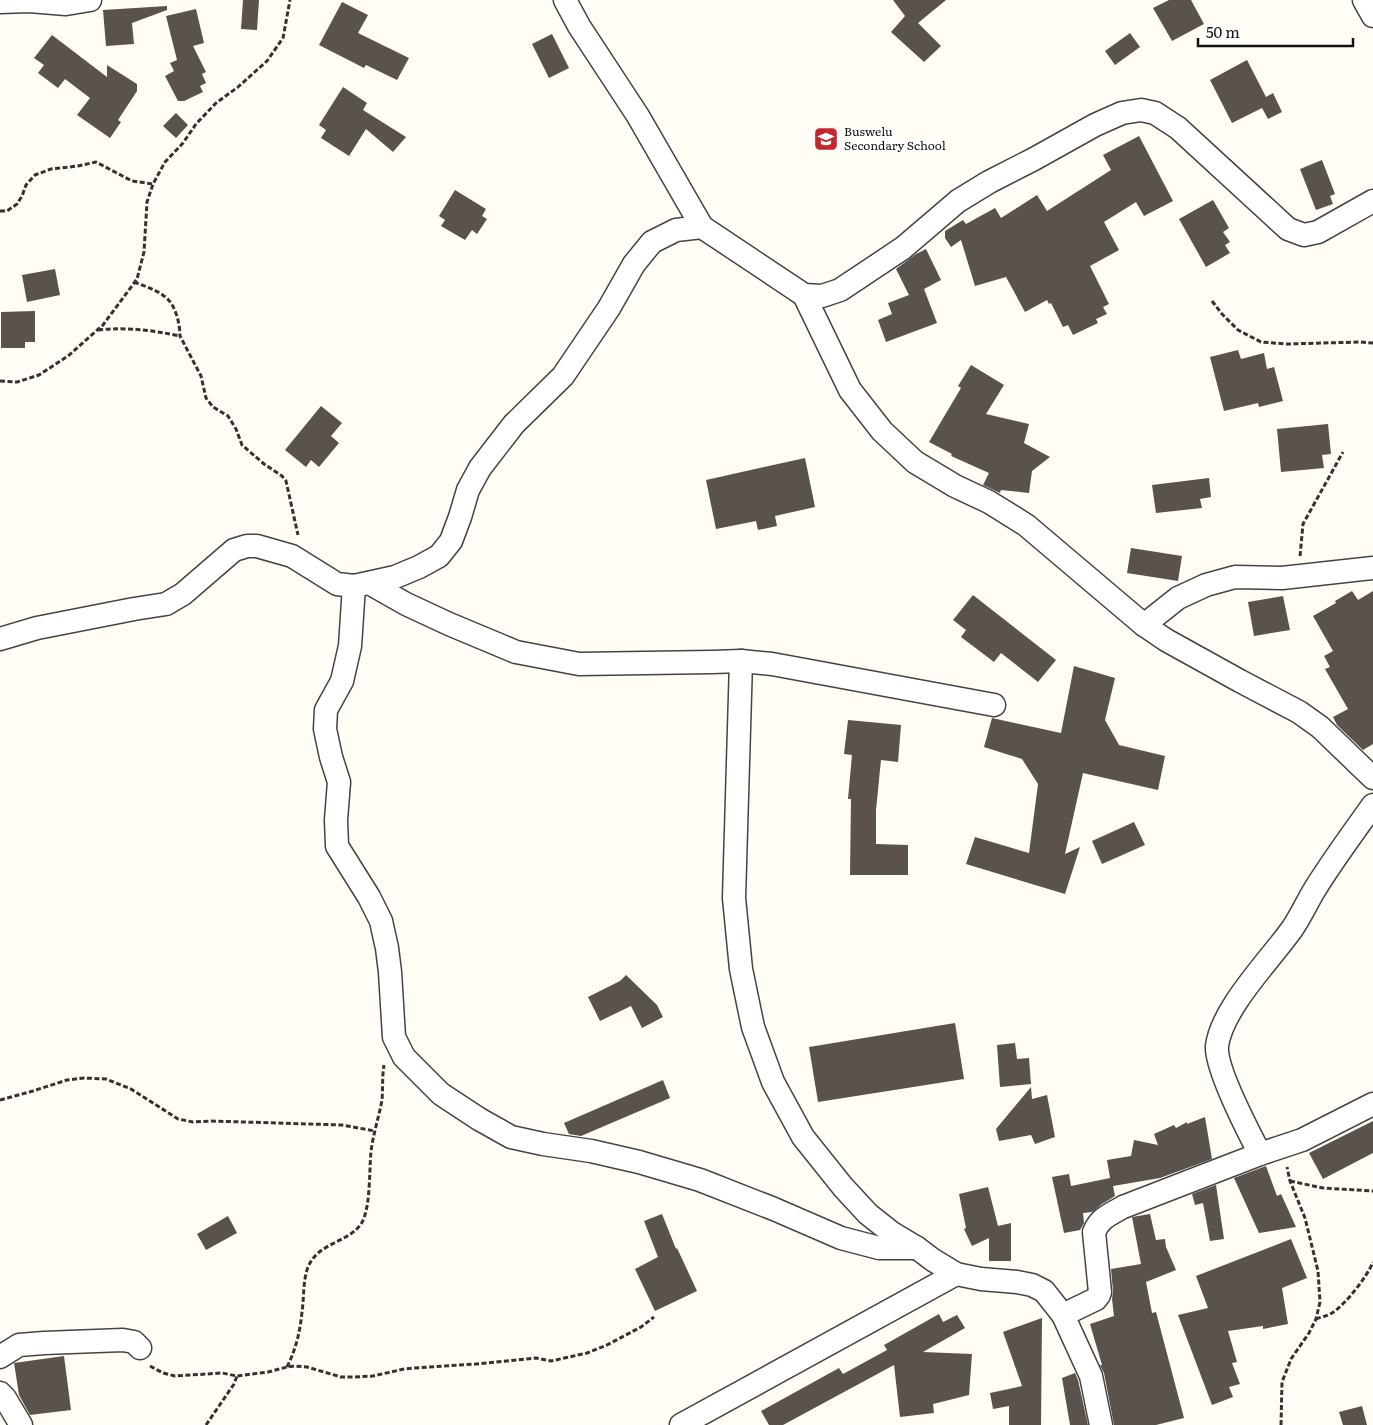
<svg xmlns="http://www.w3.org/2000/svg" width="1373" height="1425" viewBox="0 0 1373 1425" font-family="Literata,serif">
	<style>
		.building { fill: #5a524d }
		.lines { fill: none; stroke-linecap: round; stroke-linejoin: round }
		.minor-casing { stroke: #444; stroke-width: 25 }
		.path { stroke: #333; stroke-width: 3; stroke-dasharray: 5 2.5; stroke-linecap: butt }
		.minor { stroke: #fff; stroke-width: 22 }
		.labels { text-anchor: middle; stroke-width: 5; stroke-linejoin: round; paint-order: stroke }
		.poi-label { font-size: 12px; fill: #111; stroke: #fff; text-anchor: start }
	</style>
	<rect width="100%" height="100%" fill="#fffdf5"/>
	<!-- building -->
	<g class="building">
		<path d="M243,0H259L257,30L241,29Z"/>
		<path d="M893,0H946L918,23L941,46L924,62L891,32L905,16Z"/>
		<path d="M1169,0H1191L1204,24L1172,41L1153,8Z"/>
		<path d="M342,2L368,15L358,33L409,58L397,80L366,65L364,68L319,45Z"/>
		<path d="M167,6V10L132,23L134,44L106,46L103,10Z"/>
		<path d="M196,9L204,43L193,46L206,72L202,74L206,83L200,86L203,92L184,101H178L165,76L174,71L170,63L177,60L166,16Z"/>
		<path d="M1130,33L1140,47L1115,65L1105,51Z"/>
		<path d="M552,34L569,68L549,78L532,44Z"/>
		<path d="M52,35L107,77V65L137,84V91L118,120L121,122L110,138L77,115L90,98L65,79L58,88L38,73L44,65L34,58Z"/>
		<path d="M1247,60L1266,97L1273,93L1282,112L1268,119L1262,108L1232,123L1210,80Z"/>
		<path d="M343,87L367,103L363,110L406,137L393,152L366,129L349,156L321,138L326,130L319,125Z"/>
		<path d="M176,113L188,125L176,138L163,126Z"/>
		<path d="M1139,136L1173,201L1144,216L1136,202L1104,222L1119,250L1090,266L1109,304L1103,307L1107,314L1096,319L1098,323L1073,335L1068,325L1063,327L1051,303L1049,304L1047,300L1025,312L1006,277L975,286L961,240L951,247L945,238V231L963,220L966,224L995,208L1001,218L1037,195L1047,211L1111,170L1103,155Z"/>
		<path d="M1322,160L1335,194L1330,196L1333,204L1316,210L1300,169Z"/>
		<path d="M455,190L486,209L482,216L487,219L477,234L472,230L465,240L441,226L445,220L439,216Z"/>
		<path d="M1213,200L1229,228L1223,232L1230,242L1225,245L1230,253L1206,267L1179,219Z"/>
		<path d="M926,249L941,280L924,289L937,323L886,342L878,320L892,314L888,303L909,295L896,269L916,254Z"/>
		<path d="M55,269L60,295L27,302L22,275Z"/>
		<path d="M35,311V342H25V348H1V312Z"/>
		<path d="M1238,350L1241,359L1264,353L1267,369L1274,367L1283,401L1259,407L1258,403L1224,411L1210,357Z"/>
		<path d="M971,365L1004,385L986,414L1029,424L1024,443L1050,457L1032,471L1029,493L1001,490L1000,493L983,485L989,473L951,456L952,454L929,442L961,388L958,386Z"/>
		<path d="M321,406L342,423L331,436L339,443L319,467L311,460L306,467L285,450Z"/>
		<path d="M1328,424L1331,454L1322,455L1324,468L1281,472L1277,429Z"/>
		<path d="M805,458L815,507L775,516L777,526L758,530L756,521L716,529L706,480Z"/>
		<path d="M1209,478L1211,497L1200,499L1202,508L1156,513L1152,485Z"/>
		<path d="M1131,548L1182,556L1178,581L1127,573Z"/>
		<path d="M1352,591L1358,600L1373,591V744L1363,750L1337,725L1333,717L1348,709L1325,669L1330,667L1324,656L1333,651L1313,616L1336,603L1335,601Z"/>
		<path d="M973,595L1056,660L1038,682L1001,653L994,662L961,637L966,630L953,620Z"/>
		<path d="M1283,596L1290,630L1254,636L1248,602Z"/>
		<path d="M1074,666L1115,678L1105,720L1119,745L1165,756L1158,790L1083,773L1065,854L1080,847L1065,894L966,864L975,837L1029,853L1038,784L1022,759L984,747L992,718L1061,733Z"/>
		<path d="M848,720L901,725L898,762L881,760L876,810V844L908,845V875H850L851,799H848L852,755L844,754Z"/>
		<path d="M1134,822L1145,845L1102,864L1092,841Z"/>
		<path d="M626,975L657,1005L663,1017L642,1028L631,1006L600,1021L588,997L620,981Z"/>
		<path d="M955,1023L964,1079L818,1102L809,1047Z"/>
		<path d="M1015,1043L1017,1059L1029,1058L1031,1084L1000,1087L997,1045Z"/>
		<path d="M663,1080L670,1098L581,1136L569,1134L564,1123Z"/>
		<path d="M1031,1087L1032,1099L1047,1095L1055,1137L1035,1144L1031,1135L999,1141L996,1129Z"/>
		<path d="M1205,1117L1212,1159L1160,1178L1113,1186L1115,1196L1102,1204L1092,1212L1083,1213L1084,1223L1080,1230L1064,1233L1052,1177L1069,1174L1071,1186L1110,1178L1107,1160L1131,1156L1134,1140L1158,1145L1154,1134L1174,1125L1176,1128L1187,1122V1124Z"/>
		<path d="M1373,1121V1153L1323,1179L1309,1153Z"/>
		<path d="M1266,1166L1277,1196L1281,1194L1296,1227L1259,1233L1234,1178Z"/>
		<path d="M1216,1185L1224,1239L1210,1241L1203,1203L1195,1205L1192,1194Z"/>
		<path d="M988,1187L998,1226L1011,1223V1261H989V1238L972,1246L964,1229L966,1228L959,1194Z"/>
		<path d="M662,1214L676,1249L677,1248L697,1291L655,1311L635,1269L658,1257L644,1221Z"/>
		<path d="M1150,1214L1156,1240L1165,1239L1166,1247L1176,1270L1146,1282L1152,1313L1156,1312L1184,1418L1156,1425H1114L1104,1373L1100,1365H1102L1090,1324L1114,1316L1112,1299L1113,1291L1111,1269L1141,1264L1132,1217Z"/>
		<path d="M228,1216L237,1233L206,1250L197,1234Z"/>
		<path d="M1291,1239L1307,1278L1282,1288L1288,1324L1263,1329V1326L1228,1331L1237,1362L1232,1363L1240,1384L1229,1387L1233,1397L1212,1405L1178,1315L1208,1308L1196,1276Z"/>
		<path d="M939,1314L943,1322L957,1315L965,1328L923,1352L972,1354L969,1395L933,1404L934,1413L900,1417L894,1365L783,1425H769L761,1411L839,1368L843,1374L887,1350L884,1345Z"/>
		<path d="M1042,1318L1041,1425H1009V1406L993,1409L990,1393L1022,1386L1003,1332Z"/>
		<path d="M64,1356L71,1410L30,1415L19,1395L14,1363Z"/>
		<path d="M1075,1373L1078,1380L1088,1425H1070L1062,1378Z"/>
		<path d="M1362,1406L1367,1425H1343L1339,1412Z"/>
	</g>
	<g class="lines">
		<defs>
			<g id="minor">
				<path d="M565,0L579,26L638,116L702,227"/>
				<path d="M1364,0L1373,16"/>
				<path d="M0,2L29,1L66,4L90,0"/>
				<path d="M804,295L850,390L882,431L915,462L955,486L989,502L1026,525L1144,625L1166,640L1240,681L1299,712L1320,727L1373,778"/>
				<path d="M369,583L406,604L449,624L516,652L579,664L712,662L741,661L772,664L994,705"/>
				<path d="M354,586L350,646L342,681L326,710L325,729L331,757L339,782L336,820L337,846L369,897L381,921L387,948L390,972L394,1037L404,1057L441,1094L479,1119L511,1137L543,1144L591,1151L639,1162L700,1180L774,1209L841,1238L879,1248H917"/>
				<path d="M1144,625L1178,598L1206,585L1235,577L1282,578L1373,568"/>
				<path d="M0,639L37,628L134,609L166,604L183,594L234,550L247,546H257L292,556L337,584L354,586L395,577L419,567L439,556L451,541L460,517L468,490L480,468L514,424L563,376L609,308L634,264L652,242L676,230L702,227L804,295L822,296L840,290L903,248L958,201L989,182L1034,159L1095,125L1122,113L1141,110L1155,113L1178,128L1288,229L1304,235L1318,232L1373,201"/>
				<path d="M741,661L734,898L741,969L753,1027L773,1082L803,1137L843,1187L868,1214L892,1233L917,1248L933,1260L956,1274L981,1279L1017,1282L1032,1285L1044,1291L1063,1315L1091,1376L1101,1425"/>
				<path d="M1260,1154C1249,1133 1215,1068 1217,1046C1222,1008 1270,960 1292,929C1301,916 1307,902 1315,889C1333,860 1353,833 1373,805"/>
				<path d="M1063,1315L1096,1299L1099,1295L1100,1292L1094,1232C1100,1218 1109,1215 1123,1207L1260,1154L1302,1140L1373,1104"/>
				<path d="M0,1357L19,1345L44,1343L123,1340L134,1342L140,1348"/>
				<path d="M0,1393L5,1398L21,1425"/>
				<path d="M681,1425L956,1274"/>
			</g>
		</defs>
		<!-- minor casing -->
		<use href="#minor" class="minor-casing"/>
		<!-- path -->
		<g class="path">
			<path d="M0,211H7L17,204L22,196L26,185L35,175L51,169L78,166L96,162L132,181L153,184"/>
			<path d="M134,282C144,286 155,289 164,296C175,303 180,323 180,336L201,376L206,398L213,407L228,416L236,429L242,445L264,464L282,476L286,481L298,535"/>
			<path d="M1212,301L1222,314L1238,330L1261,342L1287,344L1360,342L1373,343"/>
			<path d="M98,330C127,327 151,330 180,336"/>
			<path d="M0,381L17,382L39,375L68,356L103,325L137,279L144,252L147,202L153,184L165,162L183,143L196,124L216,103L238,87L267,61L283,38L290,0"/>
			<path d="M1300,556L1303,524L1343,452"/>
			<path d="M0,1100L33,1091L67,1080L84,1078L106,1079L131,1089L178,1119L193,1122L211,1121L342,1125L375,1131"/>
			<path d="M1290,1181L1323,1188L1373,1191"/>
			<path d="M1316,1319C1321,1317 1327,1316 1332,1313C1345,1305 1367,1277 1373,1262"/>
			<path d="M150,1366L163,1373L175,1376L222,1373L237,1376L268,1372L287,1367L294,1366L307,1367L341,1377H355L373,1376L404,1369L415,1368L476,1364L536,1358L551,1361L587,1353L607,1345L641,1327L654,1317"/>
			<path d="M287,1367C296,1349 300,1332 302,1312C304,1298 303,1283 307,1270C316,1242 347,1244 361,1224C371,1209 369,1170 371,1152C373,1134 379,1117 382,1100C383,1088 382,1077 384,1065"/>
			<path d="M206,1425L234,1384L237,1376"/>
			<path d="M1281,1425L1282,1382L1291,1359L1309,1333L1316,1319L1320,1302L1318,1271L1305,1218L1290,1181L1287,1167"/>
		</g>
		<!-- minor -->
		<use href="#minor" class="minor"/>
	</g>
	<!-- icons -->
	<defs>
		<symbol id="school-square" viewBox="-11 -11 22 22"><rect x="-9" y="-9" width="18" height="18" rx="4" fill="#c4262e" stroke="#fff"/><path d="M0-5L7-2L0 1L-7-2ZM-4 1L0 2.5L4 1V4Q0 6-4 4Z" fill="#fff"/></symbol>
	</defs>
	<g fill-rule="evenodd">
		<use href="#school-square" x="812" y="125" width="28" height="28"/>
	</g>
	<g class="labels">
		<!-- poi labels -->
		<g class="poi-label">
			<text x="844" y="136">Buswelu<tspan x="844" dy="14">Secondary School</tspan></text>
		</g>
	</g>
	<!-- scale -->
	<path d="M1198 38v8h155v-8" fill="none" stroke="#111111" stroke-width="2.5"/>
	<text x="1206" y="38" font-size="15" fill="#111111" stroke="#ffffff" stroke-width="4" paint-order="stroke">50 m</text>
</svg>
